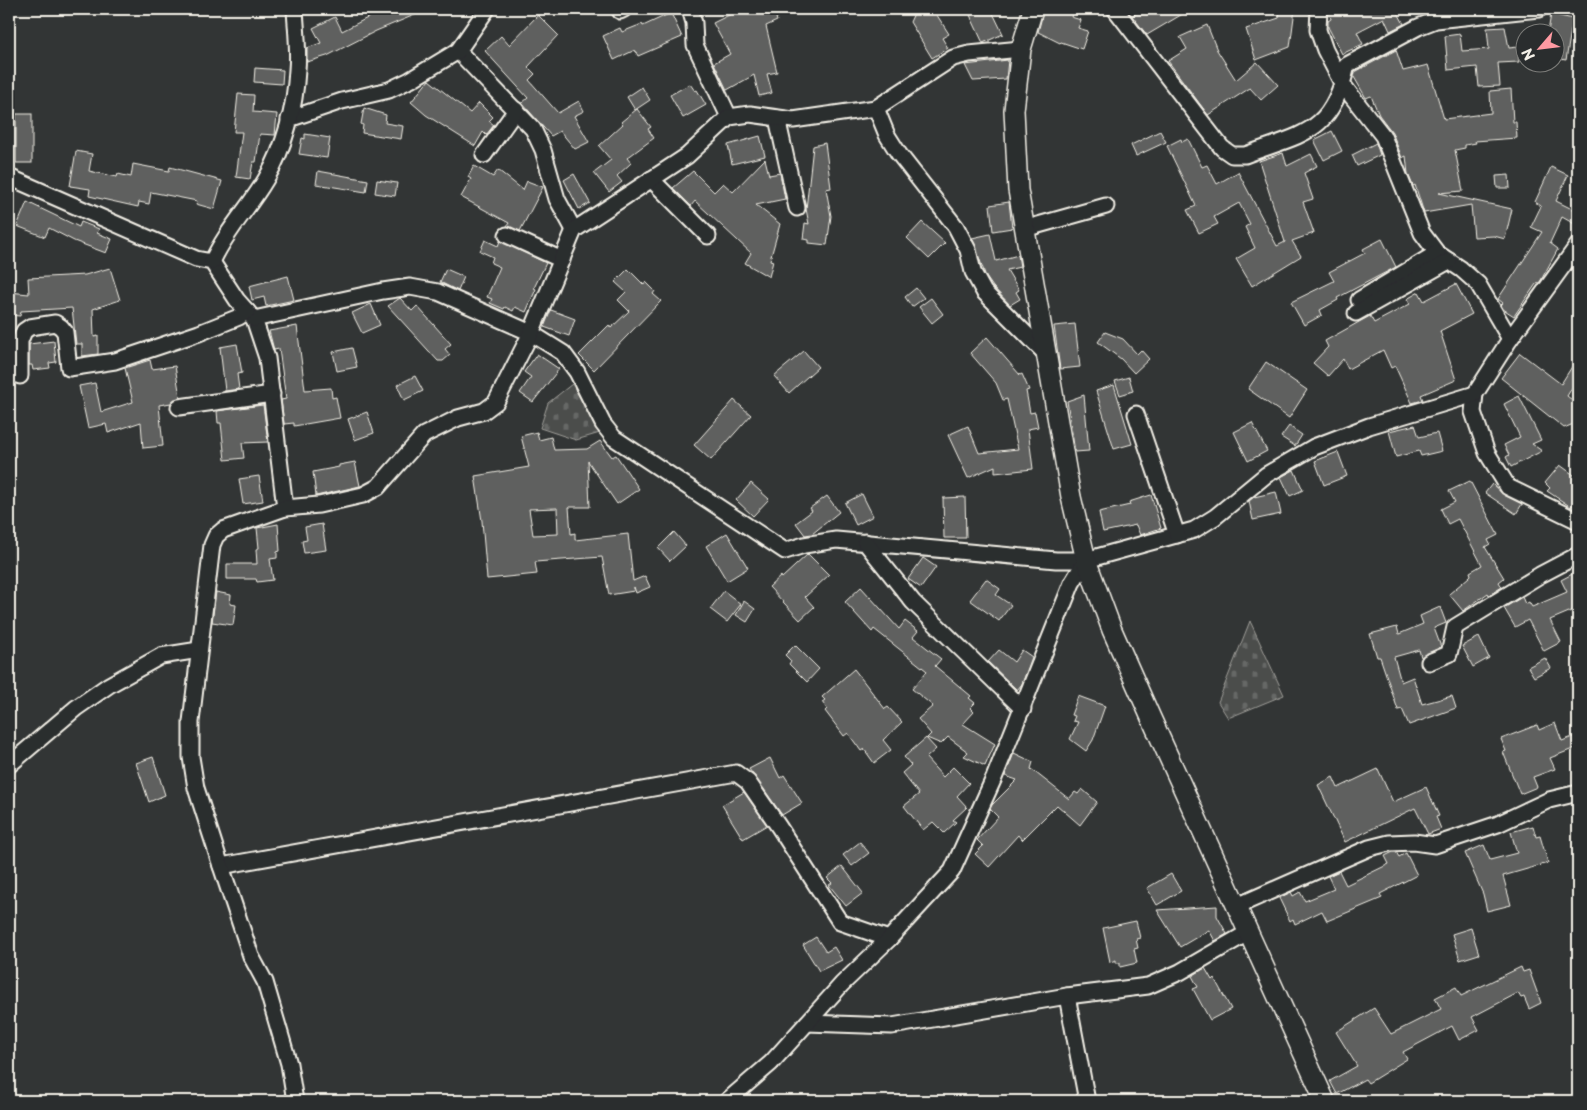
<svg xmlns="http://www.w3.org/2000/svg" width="1587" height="1110" viewBox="0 0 1587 1110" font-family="'Playpen Sans',sans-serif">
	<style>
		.cemetery { fill: url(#cemetery-stones); stroke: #a09f9a }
		.building { fill: #5f605f; stroke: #f4f1e8; fill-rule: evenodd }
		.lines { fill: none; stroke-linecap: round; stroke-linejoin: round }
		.minor-casing { stroke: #f4f1e8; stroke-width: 19 }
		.tertiary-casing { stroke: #f4f1e8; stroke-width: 22 }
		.minor { stroke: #2a2d2e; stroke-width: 15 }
		.tertiary { stroke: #2a2d2e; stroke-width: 19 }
	</style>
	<defs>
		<pattern id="cemetery-stones" width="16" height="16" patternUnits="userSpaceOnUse" patternTransform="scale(1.25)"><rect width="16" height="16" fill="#4b4d4c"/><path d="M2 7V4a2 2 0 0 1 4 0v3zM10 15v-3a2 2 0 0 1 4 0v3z" fill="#666766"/></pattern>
	</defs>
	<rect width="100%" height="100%" fill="#323535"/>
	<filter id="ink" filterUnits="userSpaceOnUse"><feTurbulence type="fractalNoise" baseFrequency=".02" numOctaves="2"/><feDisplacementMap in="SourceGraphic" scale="10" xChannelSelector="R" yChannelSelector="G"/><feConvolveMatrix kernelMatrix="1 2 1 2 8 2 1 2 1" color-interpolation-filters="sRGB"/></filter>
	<g filter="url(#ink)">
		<!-- cemetery -->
		<g class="cemetery">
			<path d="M572,384L600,433L576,440L540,428L548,403Z"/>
			<path d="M1250,621L1284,695L1228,718L1218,702Z"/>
		</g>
		<!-- building -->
		<g class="building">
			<path d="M385,9H429L376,31L327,56L307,62V48L321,43L313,28L335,17L342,31Z"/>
			<path d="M741,9H793L776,18L777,21L766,26L777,72L767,74L772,93L759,96L754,75L727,90L714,63L730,54L713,23Z"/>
			<path d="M916,9H933L949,34L942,38L948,48L932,58L910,22Z"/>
			<path d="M984,9H991L1003,34L983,43L970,15Z"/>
			<path d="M1044,9H1074L1071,17L1081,20L1078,28L1088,31L1082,49L1061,42L1060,43L1038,32Z"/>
			<path d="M1144,9H1191L1147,35L1132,16Z"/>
			<path d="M1280,9H1295L1290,47L1256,60L1246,29L1279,18Z"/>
			<path d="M1328,9H1402L1397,11L1404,24L1390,31L1384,18L1357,32L1363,44L1342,54L1328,27V21L1331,19Z"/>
			<path d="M671,13L682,37L638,56L635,50L614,60L603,36L620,28L622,32L642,24L643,26Z"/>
			<path d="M1551,14L1573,19L1566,60L1554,58V32H1548Z"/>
			<path d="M538,15L558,35L528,67L535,74L529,80L558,113L579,101L584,111L574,116L589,142L575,149L560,131L551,136L522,103L528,98L485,51L501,36L509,45Z"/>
			<path d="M1207,25L1217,50L1236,80L1257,62L1278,85L1261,100L1250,88L1208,115L1168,61L1187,49L1180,37Z"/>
			<path d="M1505,27L1509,48L1518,47L1519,62L1498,63L1500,86L1479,87L1477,67L1448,70L1445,36L1460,34L1462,51L1489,49L1487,28Z"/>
			<path d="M1396,50L1403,71L1428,65L1444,119L1491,113L1490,91L1511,89L1513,122H1516L1517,138L1475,141L1476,143L1465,145V148L1455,150L1463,191L1439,193L1512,209L1505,239L1494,236L1474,237L1471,205L1424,213L1415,185L1413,186L1408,174L1406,156L1402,158L1392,132L1379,115L1371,96L1366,98L1354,77L1355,72Z"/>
			<path d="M1008,60L1006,79L973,81L965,65Z"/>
			<path d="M255,68L283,70L282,84L254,82Z"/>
			<path d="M429,80L470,113L479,103L493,117L489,121L494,125L486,135L483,132L475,146L426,115L411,102Z"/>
			<path d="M690,84L695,91L697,90L706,105L683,118L670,95Z"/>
			<path d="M642,87L650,100L635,110L627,97Z"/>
			<path d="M238,94L254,95L253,112L277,114L275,135L260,134L256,162H253L250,179L236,177L242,132H234Z"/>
			<path d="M364,108L386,115L385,123L403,126L401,139L362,133L363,125L361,124Z"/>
			<path d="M637,109L651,127L648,129L654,138L627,158L631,163L617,176L622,182L609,192L594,173L611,160L599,146L623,124L621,122Z"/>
			<rect x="16" y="114" width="16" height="49"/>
			<path d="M1160,131L1166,142L1136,156L1131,145Z"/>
			<path d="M1332,131L1342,151L1324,160L1314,140Z"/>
			<path d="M305,134L330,138L327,158L299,154L302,138L305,139Z"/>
			<path d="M760,136L765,156L732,164L728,145Z"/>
			<path d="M1181,139L1182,142L1188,139L1202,167L1207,165L1217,184L1238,172L1277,246L1285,242L1259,161L1283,153L1287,166L1311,154L1317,166L1304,173L1313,199L1303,202L1314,233L1292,241L1301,256L1252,286L1236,259L1255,248L1245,227L1250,224L1239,203L1214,217L1218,224L1199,233L1187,210L1196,206L1167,146Z"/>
			<path d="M825,143L831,188L826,189L831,216L827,245L809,243V240L803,239L805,223L809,224L806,209L813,146Z"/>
			<path d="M1376,143L1380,155L1357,166L1352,155Z"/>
			<path d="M76,151L92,154L89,171L117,177L118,174L131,177L133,164L169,171L170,167L222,181L214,209L196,204L197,201L151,192L149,204L139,202L138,207L89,196L90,189L70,186Z"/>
			<path d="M765,159L769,175L780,173L785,199L756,205L780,224L770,260L773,261L769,277L745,263L751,253L695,201L691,206L673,188L693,171L714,192L723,183L733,192Z"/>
			<path d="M474,166L493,177L498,170L523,190L527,181L543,187L520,231L507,226L509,223L461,197L471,179L468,177Z"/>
			<path d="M1551,167L1568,175L1556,201L1578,212V226L1562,217L1550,243L1558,249L1540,282L1536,284L1514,316L1503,309L1501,305L1503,303L1498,299L1542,232L1531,227L1541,206L1535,202Z"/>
			<path d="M318,171L368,180L366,192L316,184Z"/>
			<path d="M574,174L590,203L579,209L564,180Z"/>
			<path d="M1509,175L1510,188H1497L1496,176Z"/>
			<path d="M377,180L397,183L395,196L375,193Z"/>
			<path d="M27,202L79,227L81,222L99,229L97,233L112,239L106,253L74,241L49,228L45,237L17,226Z"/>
			<path d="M1009,202L1012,228L993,231L990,205Z"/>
			<path d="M922,222L945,243L929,259L907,238Z"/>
			<path d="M990,234L996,261L1018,255L1020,267L1007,270L1019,290L1016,292L1020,299L1010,305L993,287L986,277L972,238Z"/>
			<path d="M1382,239L1396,267L1337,298L1338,300L1320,310L1322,315L1304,325L1291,302L1334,281L1329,272L1365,253L1363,249Z"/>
			<path d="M485,240L498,246L500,241L546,263L534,288L536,289L526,312L515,307L513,311L505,307L504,309L490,303L492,299L487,297L500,267L491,263L493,257L480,251Z"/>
			<path d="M110,268L120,300L93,309L94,337L98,336V354L82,356V344H76L72,308L21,311L20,316L9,315V292L29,294L28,278L85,275Z"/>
			<path d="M446,269L464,277L458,291L440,282Z"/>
			<path d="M628,269L644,285L646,282L655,291L653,294L661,301L594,370L579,355L609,325L611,328L629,311L618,300L626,292L615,282Z"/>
			<path d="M288,276L294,300L266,306L264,297L252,300L249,286Z"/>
			<path d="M1456,284L1472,314L1440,331L1456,380L1421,395L1423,400L1412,403L1395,366L1391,368L1383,350L1348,369L1343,359L1328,376L1313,363L1328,347L1325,341L1359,322L1370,316L1374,323L1410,304L1407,299L1419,292L1424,301Z"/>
			<path d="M916,288L924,298L912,307L905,297Z"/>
			<path d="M400,298L412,311L417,306L451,344L445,349L450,355L443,361H438L388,306Z"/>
			<path d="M931,298L943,314L932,323L919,307Z"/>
			<path d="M371,304L380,325L362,333L352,313Z"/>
			<path d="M551,310L575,319L569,336L544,327Z"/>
			<path d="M1075,324L1080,367L1060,369L1054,326Z"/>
			<path d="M297,326L305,390L331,388L332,398L336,397L340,418L294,426V423L284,424L281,400L286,399L279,349L274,350L269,331Z"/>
			<path d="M1105,332L1123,339L1137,354L1141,350L1149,359L1134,373L1121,359L1098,342Z"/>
			<path d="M987,337L1020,375L1022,374L1029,390L1026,391L1030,413L1035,412L1038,427L1028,429L1033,469L995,473V466L968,478L948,435L968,426L979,453L1018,449L1007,399L1003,400L996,383L970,353Z"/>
			<path d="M54,341L56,362L49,363L50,368L33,370L32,365H29V344Z"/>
			<path d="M237,344L242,373L237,374L239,389L225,391L220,347Z"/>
			<path d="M352,348L357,367L337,371L333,352Z"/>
			<path d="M804,351L818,367L789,393L774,376Z"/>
			<path d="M1520,353L1561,384L1578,357V378L1567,396L1578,405V422L1564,428L1501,378Z"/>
			<path d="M537,354L559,369L533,402L520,393L531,377L524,372Z"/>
			<path d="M150,360L152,369L175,366L180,397L171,403L159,405L163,446L143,448L141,422L108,433L106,424L88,428L79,386L95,383L101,412L133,402L125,368Z"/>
			<path d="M1266,362L1307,390L1289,418L1248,389Z"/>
			<path d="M415,376L423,391L404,400L397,385Z"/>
			<path d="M1129,377L1133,391L1120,395L1115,381Z"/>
			<path d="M1114,385L1132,444L1114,449L1096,391Z"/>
			<path d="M1084,395L1089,451L1075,452L1067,401Z"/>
			<path d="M1519,396L1541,440L1532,444L1542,451L1511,467L1506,457L1509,455L1504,445L1520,437L1504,404Z"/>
			<path d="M734,400L751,415L711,460L694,445Z"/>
			<path d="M263,405L268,442L242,443L244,458L225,460L221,423H218L217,411Z"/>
			<path d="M367,412L374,433L355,440L348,419Z"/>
			<path d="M1252,423L1267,451L1248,461L1234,432Z"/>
			<path d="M1415,425L1419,437L1437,433L1442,451L1421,456L1419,451L1396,457L1389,431Z"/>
			<path d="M1289,426L1302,435L1295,446L1281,437Z"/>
			<path d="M537,432L539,440L551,437L554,450L587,449L600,441L612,457L616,455L639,489L617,504L588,461L590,507H569L571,534L575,533V540L628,534L633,581L645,576L650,587L636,593L634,587V591L609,595L602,557L535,562L537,574L487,579L482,521L475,476L529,467L521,436ZM557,508L558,534L533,535L529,509Z"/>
			<path d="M1338,452L1347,476L1324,485L1315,461Z"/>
			<path d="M355,462L360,486L316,496L313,472L339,467V465Z"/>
			<path d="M1560,465L1578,478V498L1571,507L1547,491L1550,488L1545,483Z"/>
			<path d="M1294,470L1303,490L1290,496L1281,477Z"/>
			<path d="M259,476L263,501L243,504L239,479Z"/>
			<path d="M1470,481L1498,535L1488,540L1490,544L1485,547L1504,578L1499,582L1502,587L1489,595L1488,593L1463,611L1449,594L1469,577L1471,575L1470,572L1482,565L1458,519L1448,524L1441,509L1455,502L1449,491Z"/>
			<path d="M751,483L769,499L753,516L736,500Z"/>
			<path d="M1492,484L1504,495L1522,504L1516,514L1485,493Z"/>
			<path d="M1276,492L1281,514L1253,520L1249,501L1254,497Z"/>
			<path d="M862,494L873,516L856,525L845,503Z"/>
			<path d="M1151,495L1161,528L1140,535L1136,525L1103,532L1099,512L1130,505L1129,502Z"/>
			<path d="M827,496L839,512L812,534L805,535L796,523L812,511L810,508Z"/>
			<path d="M965,497L966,538H944L943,498Z"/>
			<path d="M278,524L280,551L277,552V558L270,559L273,580L257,582L256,579H227V564H257L256,549L259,548L257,528Z"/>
			<path d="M322,524L326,550L304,553L302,541L307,540L305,527Z"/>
			<path d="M674,532L686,546L670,561L658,548Z"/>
			<path d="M727,533L748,568L727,581L706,546Z"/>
			<path d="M808,554L829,575L805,597L814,607L800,620L769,587L781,576L782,578Z"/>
			<path d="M923,558L936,567L921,588L908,579Z"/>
			<path d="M1578,571V614L1576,609L1550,620L1561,642L1544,651L1528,620L1515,627L1504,608L1522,597L1525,604L1529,602L1532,607L1567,592L1561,580Z"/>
			<path d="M986,579L1000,589L996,595L1011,605L999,621L970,600Z"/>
			<path d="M861,587L899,629L905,621L918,631L913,637L941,659L935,666L971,696L969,698L975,703L970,708L974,712L963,724L995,744L985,766L964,756L968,752L948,737L941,744L927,738L931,734L918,719L933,706L912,689L927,671L874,629L872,632L845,602Z"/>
			<path d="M724,591L741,604L727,622L710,609Z"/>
			<path d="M216,592L231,595L230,604L236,605L233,625L212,622Z"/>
			<path d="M744,601L755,609L747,622L736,615Z"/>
			<path d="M1440,607L1446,623L1434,628L1441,647L1421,657L1419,650L1394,657L1401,682L1413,677L1422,704L1452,696L1456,708L1409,725L1402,709L1398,710L1380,657H1377L1370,634L1397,627L1399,634L1423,624L1420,616Z"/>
			<path d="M1479,637L1489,658L1473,667L1462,646Z"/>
			<path d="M795,645L819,669L807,682L789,664L791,661L785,655Z"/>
			<path d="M999,650L1014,662L1022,650L1032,657L1022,684L1017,690L988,662Z"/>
			<path d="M1545,658L1551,668L1534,677L1528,667Z"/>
			<path d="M854,669L885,709L888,707L902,722L883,740L891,750L874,763L864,749L861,751L848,733L844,736L825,711L827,709L822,702L825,700L822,697Z"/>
			<path d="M1078,696L1105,706L1093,740L1086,751L1070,739L1078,722L1073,721L1075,716L1071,715Z"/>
			<path d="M1555,723L1562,741L1578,735V747L1550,758L1555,769L1533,777L1537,787L1520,794L1503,752L1506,751L1501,739L1537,725L1539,730Z"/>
			<path d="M926,738L936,749L926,758L943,777L953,767L969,783L957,796L967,807L953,820L956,822L944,833L933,822L923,830L904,806L919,794L902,773L911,765L904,757Z"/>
			<path d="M1014,753L1033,762L1031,769L1069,799L1075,792L1078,794L1082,789L1097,802L1080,825L1057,805L1022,840L1018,835L989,867L975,854L983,846L977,840L998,817L990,809L992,805L1017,780L1005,776Z"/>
			<path d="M153,757L165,795L149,802L136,763Z"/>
			<path d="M770,758L780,778L784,775L802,803L782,815L749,769Z"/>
			<path d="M1378,769L1393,802L1426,787L1439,816L1436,817L1441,829L1428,834L1415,808L1345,842L1318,785L1333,777L1338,788Z"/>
			<path d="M744,792L767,825L743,839L722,805Z"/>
			<path d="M1533,826L1536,837L1540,836L1548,863L1503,876L1511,905L1487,911L1483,894L1465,853L1484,845L1490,860L1517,853L1511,832Z"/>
			<path d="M860,842L869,853L852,866L843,855Z"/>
			<path d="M1393,852H1396L1399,857L1406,853L1417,875L1380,894L1382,898L1327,921L1322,911L1295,924L1293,919L1290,921L1279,898L1291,892L1293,896L1300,892L1305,901L1334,889L1328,876L1339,871L1346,885L1389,864L1385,856Z"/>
			<path d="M842,866L863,893L846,906L829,885L832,883L827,878Z"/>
			<path d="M1171,874L1181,891L1157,905L1147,888Z"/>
			<path d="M1217,906V916L1227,934L1215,941L1209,930L1180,947L1157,910Z"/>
			<path d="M1136,921L1140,938L1136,939L1138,948L1134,949L1137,963L1120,967V963H1116V960L1110,962L1103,928Z"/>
			<path d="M1471,928L1479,954L1460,960L1452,934Z"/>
			<path d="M816,937L826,952L834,947L842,960L819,971L803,945Z"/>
			<path d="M1521,967L1523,972L1529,970L1541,1003L1529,1009L1524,997L1521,998L1518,993L1472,1017L1479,1030L1459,1040L1452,1026L1403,1052L1407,1059L1368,1083L1365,1079L1337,1094L1330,1081L1357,1066L1336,1032L1374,1008L1391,1034L1441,1009L1435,998L1456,987L1461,996Z"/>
			<path d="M1205,968L1212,980L1214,978L1231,1009L1210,1020L1193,989L1198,987L1192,976Z"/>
		</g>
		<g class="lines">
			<defs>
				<g id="minor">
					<path d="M690,9L694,23L695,45L729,117"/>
					<path d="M1115,9L1222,148L1232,155H1245C1304,133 1332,134 1347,65L1418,27L1436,20L1539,9"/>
					<path d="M1319,9L1318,30L1325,50L1343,85L1383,136L1422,233L1437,253L1461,269L1478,284L1510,339"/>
					<path d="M620,11L624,9"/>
					<path d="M458,51L533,129L543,150L557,199L574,230"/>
					<path d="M876,108L887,135L899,154L956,227L968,250L973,272L984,292L1046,354"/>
					<path d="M777,118L797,208"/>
					<path d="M289,119L342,101L389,90L410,80L458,51L487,9"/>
					<path d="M484,155L516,110"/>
					<path d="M9,177L196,259L212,262L237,300L254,319L267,358L285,508"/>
					<path d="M651,179L708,236"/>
					<path d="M1024,229L1106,206"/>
					<path d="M507,235L562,260"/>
					<path d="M1578,245L1510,339L1475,394L1473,412L1487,453L1508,487L1578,521"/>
					<path d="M212,262C226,231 249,208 266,179C285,147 295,107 297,70C299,50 296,29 295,9"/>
					<path d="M1359,300L1437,253"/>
					<path d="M1356,313L1449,261"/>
					<path d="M254,319L383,291L410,287L438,292L531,333L563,353L577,372L603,424L614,438L785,551L804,545L836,540L1056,560H1086L1194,530L1215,517L1266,475L1314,447L1369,426L1475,394"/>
					<path d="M20,376V341L24,331L30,327L55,323L61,327L65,332L69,368L115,361L199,333L239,317L247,311"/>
					<path d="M179,407L272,394"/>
					<path d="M1136,414L1177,535"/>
					<path d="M865,542L913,602L1023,709"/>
					<path d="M1429,662L1449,654L1455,627L1540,575L1578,555"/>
					<path d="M9,765L76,708L109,685L161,656L199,650"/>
					<path d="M221,866L736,773L748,782L779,827L840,922L889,939"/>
					<path d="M1237,906L1369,848L1389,843L1414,842L1435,845L1498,824L1549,800L1578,793"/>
					<path d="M1067,996L1087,1101"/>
					<path d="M807,1023L892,1026L1067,996L1148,986L1180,972L1249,932"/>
					<path d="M295,1101L289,1064L265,982L251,956L221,866L196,788L191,757V722L212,545L216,536L223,530L285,508L319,505L363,495L378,487L424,435L458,418L484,411L496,402L531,333L574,230L687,156L729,117L750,114L793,120L876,108L953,58L969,54L1021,49"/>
					<path d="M727,1101L771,1063L842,984L889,939L952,871L994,778L1072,583L1086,560"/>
				</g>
				<path id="tertiary" d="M1033,9L1021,49L1014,110L1018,190L1071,497L1086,560L1112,630L1151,718L1325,1101"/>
			</defs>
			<!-- minor casing -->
			<use href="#minor" class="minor-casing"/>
			<!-- tertiary casing -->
			<use href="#tertiary" class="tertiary-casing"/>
			<!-- minor -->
			<use href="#minor" class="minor"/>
			<!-- tertiary -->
			<use href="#tertiary" class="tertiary"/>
		</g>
	</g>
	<!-- margin -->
	<rect width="1587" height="1110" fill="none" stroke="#2a2d2e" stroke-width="30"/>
	<rect x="15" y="15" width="1557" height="1080" fill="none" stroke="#f4f1e8" stroke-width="2" filter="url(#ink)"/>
	<!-- north arrow -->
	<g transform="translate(1540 48) rotate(242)"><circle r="24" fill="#2a2d2e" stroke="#7b7b78"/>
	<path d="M0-4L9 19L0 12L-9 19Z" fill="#ff9aa2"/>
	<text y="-8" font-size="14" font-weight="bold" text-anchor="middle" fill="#f4f1e8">N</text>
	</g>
</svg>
